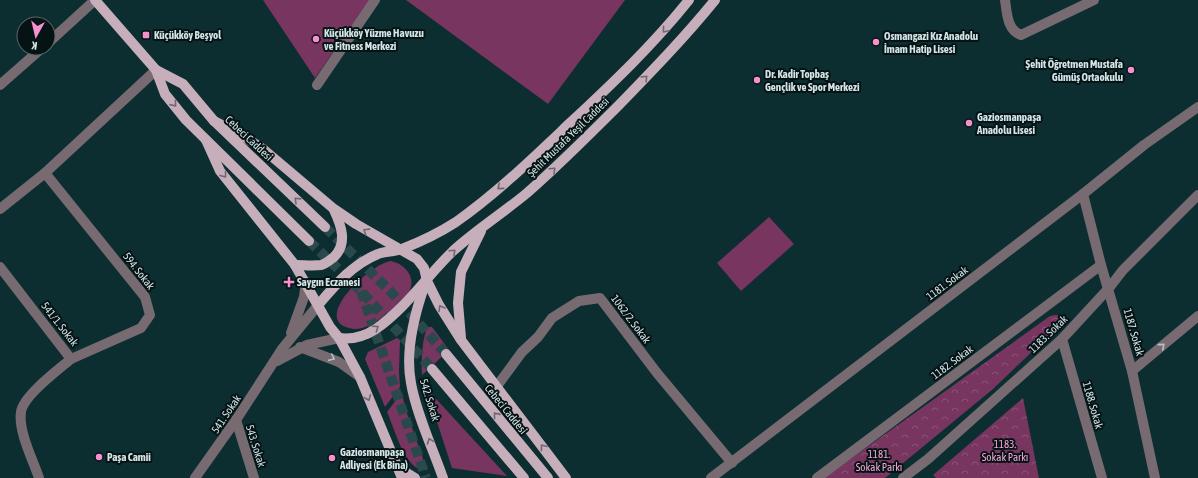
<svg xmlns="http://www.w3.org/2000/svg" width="1198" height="478" viewBox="0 0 1198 478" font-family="'Asap Condensed',sans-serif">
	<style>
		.grass { fill: #77355f }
		.park { fill: url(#park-crowns) }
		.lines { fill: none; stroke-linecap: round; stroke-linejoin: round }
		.major-tunnel { stroke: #2a494c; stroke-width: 10; stroke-dasharray: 10 5; stroke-linecap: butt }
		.minor { stroke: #776b71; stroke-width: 10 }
		.major { stroke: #c6aebb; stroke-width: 10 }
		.oneway { stroke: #706870 }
		.oneway2 { stroke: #b7c0c4 }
		.poi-dot { fill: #f690cf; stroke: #061315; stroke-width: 1.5 }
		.labels { text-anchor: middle; stroke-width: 4; stroke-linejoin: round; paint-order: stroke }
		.poi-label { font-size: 11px; font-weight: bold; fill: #d3e5e7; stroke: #061315; text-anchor: start }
		.street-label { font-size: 11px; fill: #d3e5e7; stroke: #061315 }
		.park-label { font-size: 11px; fill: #f5a5d5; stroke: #061315 }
	</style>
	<defs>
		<pattern id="park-crowns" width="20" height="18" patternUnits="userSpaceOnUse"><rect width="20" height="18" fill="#77355f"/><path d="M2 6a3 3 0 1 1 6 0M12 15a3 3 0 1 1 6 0" fill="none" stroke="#895276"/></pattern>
	</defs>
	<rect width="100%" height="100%" fill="#0c2e31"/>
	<!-- grass -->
	<g class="grass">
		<path d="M263,0H370L315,78Z"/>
		<path d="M406,0H625L548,104Z"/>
		<path d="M769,217L794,244L741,291L717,263Z"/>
		<path d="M391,261C404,264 416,276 410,290C404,304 369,331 354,329C307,323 369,264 391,261Z"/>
		<path d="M427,327H432L449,350L422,375C421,359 422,342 427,327Z"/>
		<path d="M397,338L400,340L399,372L400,387L385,407L365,359L368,352Z"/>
		<path d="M426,388L507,476L452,468Z"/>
		<path d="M402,392L405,408L427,470C405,473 395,429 387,412Z"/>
	</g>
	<!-- park -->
	<g class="park">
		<path d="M1056,315H1060L1062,323L993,389L885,478H824L1050,316Z"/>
		<path d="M1023,398L1039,478H936L933,475Z"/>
	</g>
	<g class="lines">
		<!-- major-tunnel -->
		<g class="major-tunnel">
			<path d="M325,227L391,292L446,354"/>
			<path d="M309,241L361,291L432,369"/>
			<path d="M361,291L426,478"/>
		</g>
		<!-- minor -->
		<g class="minor">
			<path d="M1005,0C1007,13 1007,30 1021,35L1094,0"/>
			<path d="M48,43L95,0"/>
			<path d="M0,85L42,48"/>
			<path d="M317,85L375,0"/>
			<path d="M45,173L145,297L150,315L141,328L71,359"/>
			<path d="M1083,194L1101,265L1132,371L1155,478"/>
			<path d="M0,209L45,173L156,70"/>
			<path d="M0,267L71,359C58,370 23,396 21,412C18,431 33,460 39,478"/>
			<path d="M291,333L304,297L306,282"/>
			<path d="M1062,339L1102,478"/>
			<path d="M300,347L339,362L360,377"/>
			<path d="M277,361L307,345L339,338"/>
			<path d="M1132,371L1198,316"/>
			<path d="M497,386L522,352L538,337L552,318L579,301L600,298L657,373L732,463"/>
			<path d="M236,420L254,478"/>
			<path d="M195,478L236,420L282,349L319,304"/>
			<path d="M711,478L1083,194L1144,145L1198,107"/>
			<path d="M817,478L1101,265"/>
			<path d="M903,478L928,459L1062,339L1109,288L1123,270L1198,195"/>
		</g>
		<!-- major -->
		<g class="major">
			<path d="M95,0L156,70L165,94L186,120L309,241"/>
			<path d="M156,70L183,84L214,121L325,227"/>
			<path d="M214,121L243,136L263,149L334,209L356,224L417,259L424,268L427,281L439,305L461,340L566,478"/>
			<path d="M206,140L220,171L295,265L330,327L339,338L360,377L402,478"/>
			<path d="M295,265C304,265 312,266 321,265C326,264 330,260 334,257C348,243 341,225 334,210"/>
			<path d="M424,287C414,316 405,352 411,383C416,413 433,449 443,478"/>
			<path d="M319,304C336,284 353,264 378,254C385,251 394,252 402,249C420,242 439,233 456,222C497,193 533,158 570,123C612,84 653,45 689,0"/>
			<path d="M339,338C353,340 365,336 376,329C407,307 427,276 453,251C476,230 503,213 527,193C559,165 589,135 619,105C652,71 685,37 715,0"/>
			<path d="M461,338L458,303L461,272L481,231"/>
			<path d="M446,354L548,478"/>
			<path d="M432,369L524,478"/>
			<path d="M397,467L415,478"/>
		</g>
	</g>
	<!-- one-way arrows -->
	<defs><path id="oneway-chevron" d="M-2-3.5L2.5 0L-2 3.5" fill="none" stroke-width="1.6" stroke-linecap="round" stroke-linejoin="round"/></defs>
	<g class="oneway">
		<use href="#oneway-chevron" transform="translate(665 30) rotate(130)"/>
		<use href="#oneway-chevron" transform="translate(645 78) rotate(-45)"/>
		<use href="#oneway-chevron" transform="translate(174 104) rotate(51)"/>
		<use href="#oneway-chevron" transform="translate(553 170) rotate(-43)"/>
		<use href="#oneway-chevron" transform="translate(224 175) rotate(52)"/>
		<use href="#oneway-chevron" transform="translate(500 187) rotate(139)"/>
		<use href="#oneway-chevron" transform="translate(297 200) rotate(-136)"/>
		<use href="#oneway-chevron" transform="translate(366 231) rotate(-148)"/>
		<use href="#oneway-chevron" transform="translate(453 252) rotate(-43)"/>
		<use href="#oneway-chevron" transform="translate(441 308) rotate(-121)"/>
		<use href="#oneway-chevron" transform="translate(376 328) rotate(-34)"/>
		<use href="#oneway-chevron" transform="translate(368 398) rotate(67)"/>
		<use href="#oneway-chevron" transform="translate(496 415) rotate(-129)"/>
		<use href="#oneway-chevron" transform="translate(430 441) rotate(-110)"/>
		<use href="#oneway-chevron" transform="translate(543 447) rotate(-127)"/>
	</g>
	<g class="oneway2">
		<use href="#oneway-chevron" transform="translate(1162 346) rotate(-40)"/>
		<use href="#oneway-chevron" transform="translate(332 358) rotate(25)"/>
	</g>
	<!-- markers -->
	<g class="poi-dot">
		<rect x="142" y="31" width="8" height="8" rx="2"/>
		<circle cx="316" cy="39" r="4"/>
		<circle cx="876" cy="42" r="4"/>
		<circle cx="1131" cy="70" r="4"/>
		<circle cx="757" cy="80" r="4"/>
		<circle cx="969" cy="123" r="4"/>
		<path d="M287 276h4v4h4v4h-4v4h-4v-4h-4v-4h4z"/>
		<circle cx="99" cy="457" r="4"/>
		<circle cx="332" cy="458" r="4"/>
	</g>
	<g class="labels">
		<!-- poi labels -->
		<g class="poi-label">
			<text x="324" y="37">Küçükköy Yüzme Havuzu<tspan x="324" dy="13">ve Fitness Merkezi</tspan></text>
			<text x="154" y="39">Küçükköy Beşyol</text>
			<text x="884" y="40">Osmangazi Kız Anadolu<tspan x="884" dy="13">İmam Hatip Lisesi</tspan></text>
			<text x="1123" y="68" text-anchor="end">Şehit Öğretmen Mustafa<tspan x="1123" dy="13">Gümüş Ortaokulu</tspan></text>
			<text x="765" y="78">Dr. Kadir Topbaş<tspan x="765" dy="13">Gençlik ve Spor Merkezi</tspan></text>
			<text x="977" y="121">Gaziosmanpaşa<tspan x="977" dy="13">Anadolu Lisesi</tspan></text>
			<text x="297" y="286">Saygın Eczanesi</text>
			<text x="340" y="456">Gaziosmanpaşa<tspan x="340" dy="13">Adliyesi (Ek Bina)</tspan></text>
			<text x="107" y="461">Paşa Camii</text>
		</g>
		<!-- street labels -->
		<g class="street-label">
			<text transform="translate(568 137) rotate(-44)" y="4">Şehit Mustafa Yeşil Caddesi</text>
			<text transform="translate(249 138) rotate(43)" y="4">Cebeci Caddesi</text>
			<text transform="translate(139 271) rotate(52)" y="4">594. Sokak</text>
			<text transform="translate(947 283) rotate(-37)" y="4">1181. Sokak</text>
			<text transform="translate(631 319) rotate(53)" y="4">1062/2. Sokak</text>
			<text transform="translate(60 324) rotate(52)" y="4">541/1. Sokak</text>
			<text transform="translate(1134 332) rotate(74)" y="4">1187. Sokak</text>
			<text transform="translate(1048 334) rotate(-44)" y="4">1183. Sokak</text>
			<text transform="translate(952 362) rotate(-37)" y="4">1182. Sokak</text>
			<text transform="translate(430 400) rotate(73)" y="4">542. Sokak</text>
			<text transform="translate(1093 405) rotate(74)" y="4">1188. Sokak</text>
			<text transform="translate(506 409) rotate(51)" y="4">Cebeci Caddesi</text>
			<text transform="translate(226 414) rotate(-56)" y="4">541. Sokak</text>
			<text transform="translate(256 446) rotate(73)" y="4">543. Sokak</text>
		</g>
		<!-- park labels -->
		<g class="park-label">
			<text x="1005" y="448">1183.<tspan x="1005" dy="13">Sokak Parkı</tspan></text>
			<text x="879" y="458">1181.<tspan x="879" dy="13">Sokak Parkı</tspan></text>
		</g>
	</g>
	<!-- north arrow -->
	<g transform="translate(36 36) rotate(188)"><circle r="19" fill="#061315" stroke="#586769"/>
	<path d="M0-3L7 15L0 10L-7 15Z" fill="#f690cf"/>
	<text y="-6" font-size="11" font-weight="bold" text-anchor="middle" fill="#d3e5e7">K</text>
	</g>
</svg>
